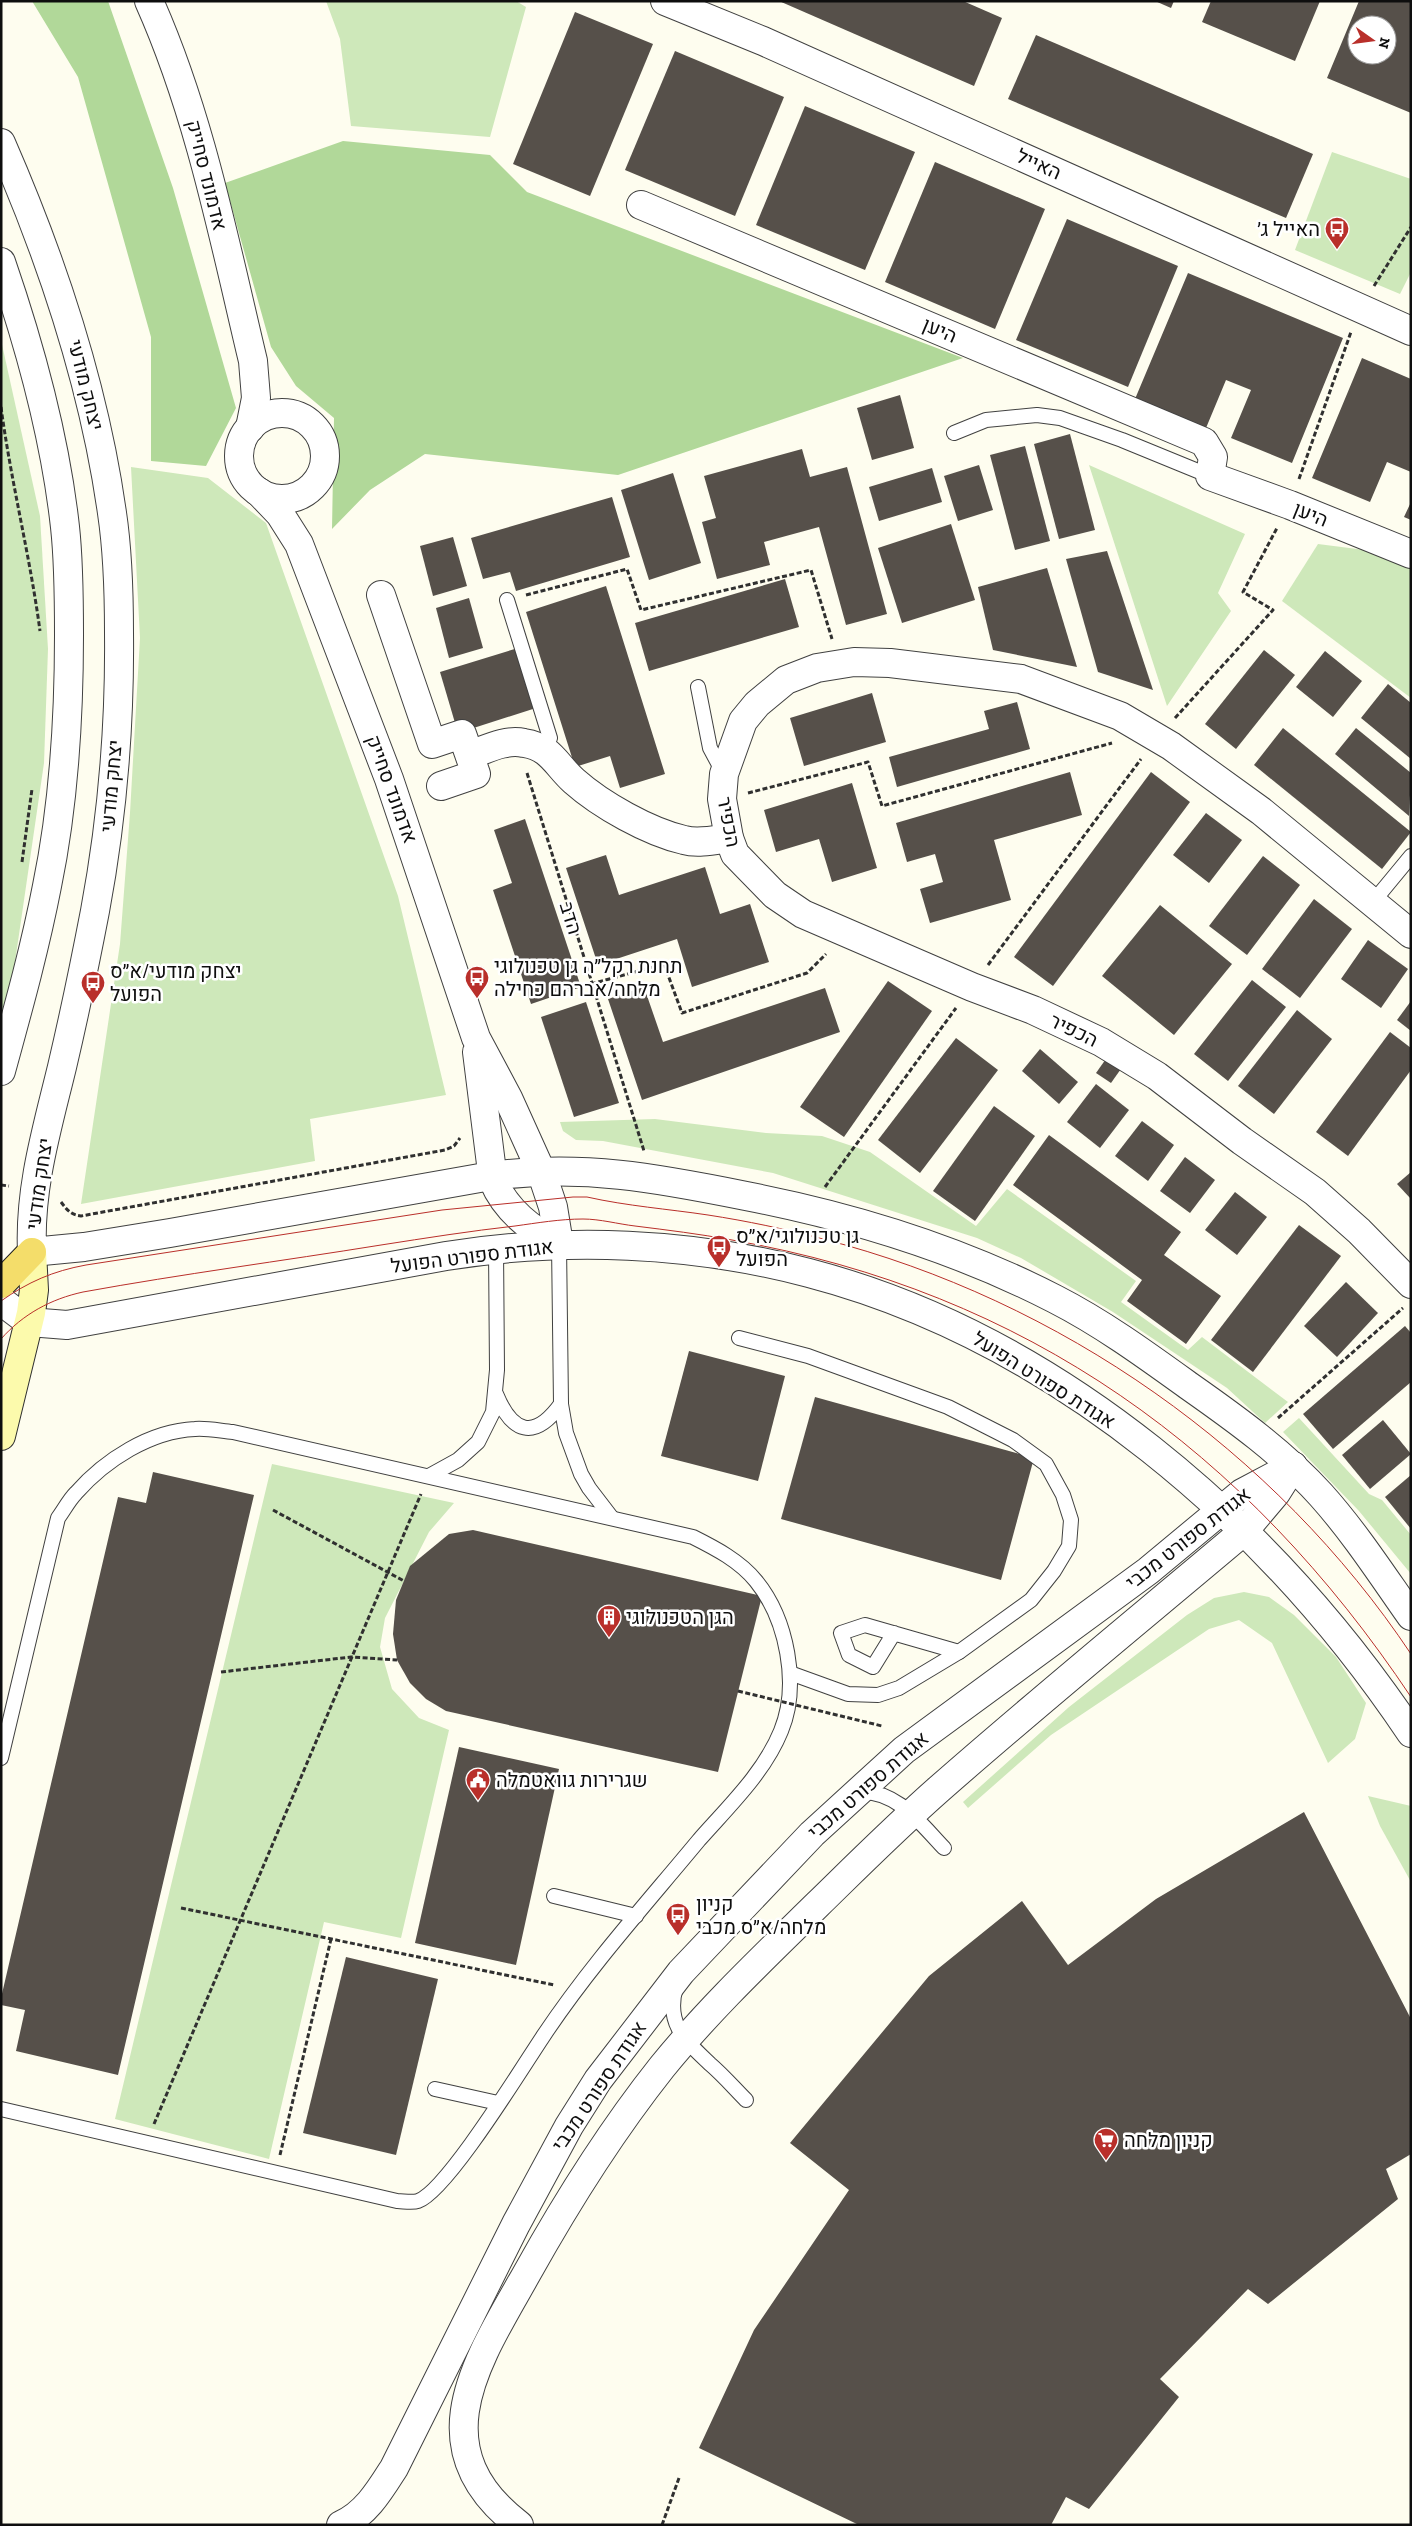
<svg xmlns="http://www.w3.org/2000/svg" width="1412" height="2526" viewBox="0 0 1412 2526" font-family="'Zilla Slab',Heebo,serif">
	<style>
		.green { fill: #cee8ba }
		.forest { fill: #b1d899 }
		.building { fill: #56504a; fill-rule: evenodd }
		.lines { fill: none; stroke-linecap: round; stroke-linejoin: round }
		.service-casing { stroke: #414141; stroke-width: 16 }
		.minor-casing { stroke: #414141; stroke-width: 30 }
		.tertiary-casing { stroke: #414141; stroke-width: 30 }
		.secondary-casing { stroke: #303030; stroke-width: 30 }
		.primary-casing { stroke: #1f1f1f; stroke-width: 30 }
		.path { stroke: #303030; stroke-width: 3; stroke-dasharray: 5 2.5; stroke-linecap: butt }
		.service { stroke: #fff; stroke-width: 14 }
		.minor { stroke: #fff; stroke-width: 28 }
		.tertiary { stroke: #fff; stroke-width: 28 }
		.secondary { stroke: #fcfaac; stroke-width: 28 }
		.primary { stroke: #f4dd6a; stroke-width: 28 }
		.tram { stroke: #b92f2a; stroke-width: 1 }
		.path-bridge { stroke: #303030; stroke-width: 3; stroke-dasharray: 5 2.5; stroke-linecap: butt }
		.labels { text-anchor: middle; stroke-width: 5; stroke-linejoin: round; paint-order: stroke }
		.street-label { font-size: 20px; fill: #0e0e0e; stroke: #fff }
		.poi-label { font-size: 20px; fill: #0e0e0e; stroke: #fff; text-anchor: start }
	</style>
	<rect width="100%" height="100%" fill="#fefdef"/>
	<!-- green -->
	<g class="green">
		<path d="M326,1H516L526,7L490,137L351,126L340,39Z"/>
		<path d="M1332,152L1411,179V272L1400,294L1295,250Z"/>
		<path d="M1,340L40,516L48,649L44,763L9,1003L1,1027Z"/>
		<path d="M1089,465L1245,534L1218,593L1231,611L1167,706Z"/>
		<path d="M131,467L208,478L266,523L398,896L446,1095L310,1119L315,1161L81,1204L120,944L130,813L140,638Z"/>
		<path d="M1318,544L1365,550L1411,567V698L1282,601Z"/>
		<path d="M655,1119L766,1133L822,1136L870,1152L976,1226L1007,1189L1136,1281L1121,1302L1188,1350L1202,1337L1288,1402L1265,1423L1227,1388L1113,1312L1021,1258L977,1238L773,1173L603,1141L576,1140L563,1131L560,1122Z"/>
		<path d="M1299,1418L1369,1494L1382,1500L1411,1535V1574L1359,1511L1283,1432Z"/>
		<path d="M272,1464L454,1503L429,1532L385,1618L380,1647L392,1689L419,1718L449,1730L401,1938L324,1922L269,2159L115,2119Z"/>
		<path d="M1244,1592L1269,1597L1294,1615L1336,1657L1366,1703L1355,1739L1328,1763L1272,1643L1239,1620L1209,1629L1051,1735L968,1808L963,1802L1069,1707L1187,1615L1214,1598Z"/>
		<path d="M1368,1796L1411,1806V1882L1380,1826Z"/>
	</g>
	<!-- forest -->
	<g class="forest">
		<path d="M32,1H108L173,188L236,408L206,466L151,461V337L78,77Z"/>
		<path d="M343,141L490,155L527,192L963,358L618,475L425,454L370,490L332,529L334,418L296,386L271,347L225,183Z"/>
	</g>
	<!-- building -->
	<g class="building">
		<path d="M779,1H963L1002,18L974,86Z"/>
		<path d="M1155,1H1174L1171,8Z"/>
		<path d="M1211,1H1320L1295,61L1202,22Z"/>
		<path d="M1359,1H1411V113L1327,78ZM1357,25H1387V55H1357Z"/>
		<path d="M575,12L653,44L590,196L513,164Z"/>
		<path d="M1036,35L1313,154L1286,218L1008,99Z"/>
		<path d="M675,51L784,97L735,216L625,170Z"/>
		<path d="M805,106L915,152L865,270L756,225Z"/>
		<path d="M935,162L1045,209L995,329L885,282Z"/>
		<path d="M1067,219L1178,266L1128,387L1016,340Z"/>
		<path d="M1188,273L1343,338L1292,463L1231,438L1251,390L1226,380L1206,428L1135,399Z"/>
		<path d="M1362,358L1411,379V472L1387,462L1370,502L1312,478Z"/>
		<path d="M900,395L914,448L872,460L857,408Z"/>
		<path d="M1070,434L1095,530L1059,539L1034,444Z"/>
		<path d="M1025,446L1050,541L1015,550L990,455Z"/>
		<path d="M802,449L810,477L847,467L887,614L846,625L819,527L764,542L770,565L717,579L702,522L716,518L704,476Z"/>
		<path d="M979,465L993,510L958,521L944,476Z"/>
		<path d="M932,468L942,502L879,521L869,487Z"/>
		<path d="M673,473L701,563L649,580L621,490Z"/>
		<path d="M612,497L630,557L516,591L510,572L483,579L471,538Z"/>
		<path d="M1411,502V520L1404,517Z"/>
		<path d="M951,524L975,600L902,623L878,548Z"/>
		<path d="M453,537L467,586L433,596L420,546Z"/>
		<path d="M1107,551L1153,690L1098,672L1066,559Z"/>
		<path d="M1047,568L1077,667L993,650L978,587Z"/>
		<path d="M785,579L799,627L649,671L635,623Z"/>
		<path d="M606,586L665,774L620,788L610,756L575,767L526,612Z"/>
		<path d="M469,598L483,648L449,658L436,608Z"/>
		<path d="M518,648L536,708L458,733L440,672Z"/>
		<path d="M1264,650L1295,675L1236,749L1205,724Z"/>
		<path d="M1325,651L1362,681L1333,717L1296,687Z"/>
		<path d="M1388,684L1411,703V759L1361,718Z"/>
		<path d="M872,693L886,742L804,766L790,718Z"/>
		<path d="M1017,702L1030,749L897,787L889,757L989,729L984,711Z"/>
		<path d="M1283,728L1411,832L1382,869L1254,765Z"/>
		<path d="M1356,728L1411,773L1409,816L1335,754Z"/>
		<path d="M1070,772L1082,815L994,840L1011,900L930,923L920,889L943,882L935,854L907,862L896,823Z"/>
		<path d="M1151,772L1190,802L1053,986L1014,957Z"/>
		<path d="M852,783L877,868L832,882L819,839L776,852L764,810Z"/>
		<path d="M1206,813L1242,840L1209,883L1173,855Z"/>
		<path d="M525,819L581,987L531,1004L493,890L512,883L494,830Z"/>
		<path d="M606,855L619,895L705,867L720,914L750,904L769,962L692,987L677,939L598,965L566,868Z"/>
		<path d="M1263,856L1300,885L1247,955L1209,926Z"/>
		<path d="M1314,899L1352,929L1300,998L1262,969Z"/>
		<path d="M1160,905L1232,964L1174,1035L1102,976Z"/>
		<path d="M1368,940L1408,969L1381,1008L1341,979Z"/>
		<path d="M1252,980L1286,1007L1228,1081L1194,1054Z"/>
		<path d="M888,981L932,1011L844,1137L800,1107Z"/>
		<path d="M644,987L663,1042L825,988L840,1032L642,1100L608,999Z"/>
		<path d="M1411,1001V1031L1397,1020Z"/>
		<path d="M586,1002L619,1103L574,1117L541,1017Z"/>
		<path d="M1297,1010L1332,1039L1274,1114L1238,1086Z"/>
		<path d="M1390,1032L1411,1048V1070L1348,1156L1316,1132Z"/>
		<path d="M956,1038L998,1070L920,1173L878,1140Z"/>
		<path d="M1040,1049L1078,1082L1059,1104L1022,1071Z"/>
		<path d="M1108,1056L1123,1066L1111,1083L1096,1073Z"/>
		<path d="M1096,1084L1129,1110L1100,1148L1067,1122Z"/>
		<path d="M994,1106L1035,1136L975,1221L933,1191Z"/>
		<path d="M1142,1121L1174,1145L1148,1181L1115,1156Z"/>
		<path d="M1049,1135L1181,1232L1164,1255L1221,1296L1186,1344L1127,1301L1142,1280L1013,1185Z"/>
		<path d="M1185,1157L1215,1180L1190,1213L1160,1191Z"/>
		<path d="M1411,1172V1199L1397,1184Z"/>
		<path d="M1235,1192L1267,1217L1237,1255L1205,1230Z"/>
		<path d="M1299,1225L1341,1256L1253,1372L1211,1340Z"/>
		<path d="M1346,1282L1378,1313L1337,1357L1304,1326Z"/>
		<path d="M1405,1326L1411,1333V1382L1333,1449L1303,1414Z"/>
		<path d="M689,1351L785,1376L758,1481L661,1456Z"/>
		<path d="M815,1397L1034,1458L1001,1580L781,1519Z"/>
		<path d="M1383,1420L1411,1454L1370,1489L1342,1455Z"/>
		<path d="M153,1472L254,1495L118,2075L16,2051L25,2010L1,2005V1998L118,1497L146,1503Z"/>
		<path d="M1411,1475V1529L1385,1497Z"/>
		<path d="M473,1530L762,1596L718,1772L446,1711L426,1699L410,1683L397,1660L393,1634L396,1600L410,1566L449,1534Z"/>
		<path d="M459,1747L559,1769L516,1965L415,1943Z"/>
		<path d="M1304,1812L1411,2019V2154L1386,2169L1398,2199L1268,2304L1248,2289L1160,2379L1179,2397L1089,2509L1066,2497L1051,2525H859L699,2448L754,2330L849,2190L790,2143L929,1976L1022,1901L1068,1965L1156,1899Z"/>
		<path d="M346,1957L438,1979L396,2155L303,2133Z"/>
	</g>
	<g class="lines">
		<defs>
			<g id="service">
				<path d="M954,433L986,420L1037,415L1060,418L1122,440L1210,476"/>
				<path d="M507,600L550,738L545,750"/>
				<path d="M698,687L710,748L724,774"/>
				<path d="M1373,902L1411,856"/>
				<path d="M559,1244L561,1404L566,1433L581,1474L589,1488L612,1518"/>
				<path d="M739,1338L808,1356L948,1407L1013,1440L1046,1464L1063,1495L1071,1520L1069,1546L1054,1571L1031,1600L959,1652L899,1688L878,1695L848,1694L790,1673"/>
				<path d="M496,1394C512,1433 534,1441 561,1404"/>
				<path d="M429,1476L458,1460L478,1442L493,1412L497,1370L496,1248"/>
				<path d="M894,1633L873,1667L849,1655L841,1633L865,1625L959,1652"/>
				<path d="M1,1758L58,1518C64,1510 69,1500 76,1493C105,1460 150,1431 195,1429C207,1428 221,1431 233,1432L693,1537C715,1548 740,1561 756,1581C787,1619 800,1685 781,1731C764,1773 728,1807 699,1840C646,1904 590,1966 544,2035C523,2066 447,2191 418,2201C412,2203 403,2201 397,2201L1,2109"/>
				<path d="M859,1792C897,1790 920,1823 944,1848"/>
				<path d="M554,1896L636,1916"/>
				<path d="M676,1987C665,2024 686,2041 710,2064C723,2075 734,2088 746,2100"/>
				<path d="M435,2089L498,2103"/>
			</g>
			<g id="minor">
				<path d="M149,1C200,115 224,240 253,361L256,398L250,428"/>
				<path d="M665,1L763,41L1411,331"/>
				<path d="M641,205L1204,442L1213,457L1210,476L1290,505L1411,554"/>
				<circle cx="282" cy="456" r="43"/>
				<path d="M259,492L280,514L299,544L389,779L476,1038L508,1098L541,1171L553,1207L559,1244"/>
				<path d="M381,595L432,744L462,734L476,774L441,786"/>
				<path d="M470,755C487,749 505,739 524,743C551,747 556,765 574,781C601,805 649,832 684,840C698,844 715,840 729,838"/>
				<path d="M1411,934L1261,811L1171,746L1120,716L1021,679L890,663L854,662L817,668L786,680L757,704L743,721L724,774L722,799L729,838L735,854L775,895L803,914L972,987L1033,1010L1101,1042L1157,1076L1242,1141L1315,1192L1359,1231L1411,1284"/>
				<path d="M477,1052L493,1180C505,1209 531,1230 559,1244"/>
			</g>
			<g id="tertiary">
				<path d="M1,143C53,262 94,385 112,513C118,553 119,593 119,633C120,726 112,820 95,911C85,963 74,1016 62,1067C47,1129 29,1188 32,1252L84,1247L170,1233L491,1176C582,1164 657,1178 746,1196C854,1217 956,1248 1055,1299C1102,1323 1146,1355 1189,1386C1236,1419 1283,1453 1321,1495C1355,1533 1382,1575 1411,1616"/>
				<path d="M1,262C31,349 55,436 65,527C69,563 69,599 69,635C69,719 64,804 47,886C35,948 18,1009 1,1071"/>
				<path d="M1,1301L29,1322L67,1325L446,1256C565,1237 692,1242 809,1273C1057,1338 1271,1524 1411,1733"/>
				<path d="M341,2525C366,2514 380,2490 394,2468L516,2224L569,2126L598,2080L681,1972L812,1834L904,1750L1148,1571L1242,1493L1293,1466"/>
				<path d="M519,2525C417,2447 478,2360 527,2273C566,2203 612,2130 662,2067C710,2008 764,1957 818,1904C858,1865 897,1826 939,1789C1039,1701 1142,1617 1244,1531L1276,1493L1293,1466"/>
			</g>
			<path id="secondary" d="M1,1436L31,1313L34,1290L32,1252"/>
			<path id="primary" d="M1,1284L32,1252"/>
		</defs>
		<!-- service casing -->
		<use href="#service" class="service-casing"/>
		<!-- minor casing -->
		<use href="#minor" class="minor-casing"/>
		<!-- tertiary casing -->
		<use href="#tertiary" class="tertiary-casing"/>
		<!-- secondary casing -->
		<use href="#secondary" class="secondary-casing"/>
		<!-- primary casing -->
		<use href="#primary" class="primary-casing"/>
		<!-- path -->
		<g class="path">
			<path d="M1374,286L1411,227"/>
			<path d="M1,407C11,482 30,556 40,631"/>
			<path d="M1299,479L1351,332"/>
			<path d="M526,595L627,569L641,610L811,570L832,639"/>
			<path d="M1175,718L1273,610L1243,592L1277,528"/>
			<path d="M527,773L644,1151"/>
			<path d="M748,793L868,762L882,806L1112,743"/>
			<path d="M22,862L32,789"/>
			<path d="M988,965L1141,759"/>
			<path d="M591,984L664,964L682,1013L807,973L826,954"/>
			<path d="M1,1185L9,1186"/>
			<path d="M825,1187L956,1008"/>
			<path d="M61,1202C67,1210 71,1215 81,1216L445,1150L454,1146L460,1138"/>
			<path d="M1278,1418L1403,1308"/>
			<path d="M273,1510L404,1581"/>
			<path d="M221,1672L351,1657L397,1660"/>
			<path d="M181,1908L554,1985"/>
			<path d="M154,2124L421,1494"/>
			<path d="M280,2155L331,1939"/>
			<path d="M662,2525L679,2478"/>
		</g>
		<!-- service -->
		<use href="#service" class="service"/>
		<!-- minor -->
		<use href="#minor" class="minor"/>
		<!-- tertiary -->
		<use href="#tertiary" class="tertiary"/>
		<!-- secondary -->
		<use href="#secondary" class="secondary"/>
		<!-- primary -->
		<use href="#primary" class="primary"/>
		<!-- tram -->
		<g class="tram">
			<path d="M1,1301C28,1282 53,1271 86,1265L442,1210L573,1197H587C627,1206 668,1209 708,1215C747,1221 785,1229 823,1239C1060,1300 1275,1450 1411,1654"/>
			<path d="M1,1339C23,1314 51,1299 83,1292C182,1274 282,1261 381,1245C426,1238 470,1231 515,1226C537,1223 560,1219 583,1219C600,1219 618,1224 635,1226C667,1230 700,1234 732,1240C1027,1292 1246,1450 1411,1697"/>
		</g>
		<!-- path-bridge -->
		<path class="path-bridge" d="M738,1691L882,1726"/>
	</g>
	<!-- icons -->
	<defs>
		<symbol id="bus-pin" viewBox="-11 -11 22 30"><path d="M0 17L-7.5 6A9.5 9.5 0 1 1 7.5 6Z" fill="#b92f2a" stroke="#fff"/><path d="M-5-6H5V4H4V6H2V4H-2V6H-4V4H-5ZM-3.5-4V0h7V-4ZM-3.5 1.2v1.5H-2V1.2ZM2 1.2v1.5H3.5V1.2Z" fill="#fff"/></symbol>
		<symbol id="building-pin" viewBox="-11 -11 22 30"><path d="M0 17L-7.5 6A9.5 9.5 0 1 1 7.5 6Z" fill="#b92f2a" stroke="#fff"/><path d="M-4-6H4V6H1V3H-1V6H-4ZM-2.5-4.3h1.7v1.8h-1.7ZM.8-4.3h1.7v1.8H.8ZM-2.5-1h1.7V.8h-1.7ZM.8-1h1.7V.8H.8Z" fill="#fff"/></symbol>
		<symbol id="civic-pin" viewBox="-11 -11 22 30"><path d="M0 17L-7.5 6A9.5 9.5 0 1 1 7.5 6Z" fill="#b92f2a" stroke="#fff"/><path d="M-.6-6.5H3V-4.5H.6V-3L4-1V1h2V6H-6V1h2V-1L-.6-3ZM-1.2 2.5V6h2.4V2.5Z" fill="#fff"/></symbol>
		<symbol id="supermarket-pin" viewBox="-11 -11 22 30"><path d="M0 17L-7.5 6A9.5 9.5 0 1 1 7.5 6Z" fill="#b92f2a" stroke="#fff"/><path d="M-6-5.5h2.5l.6 2H6L4.5 2H-2.5L-4.4-4H-6ZM-1.5 3.2a1.3 1.3 0 1 0 .1 0ZM3 3.2a1.3 1.3 0 1 0 .1 0Z" fill="#fff"/></symbol>
	</defs>
	<g fill-rule="evenodd">
		<use href="#bus-pin" x="1323" y="215" width="28" height="38"/>
		<use href="#bus-pin" x="463" y="964" width="28" height="38"/>
		<use href="#bus-pin" x="79" y="969" width="28" height="38"/>
		<use href="#bus-pin" x="705" y="1233" width="28" height="38"/>
		<use href="#building-pin" x="595" y="1603" width="28" height="38"/>
		<use href="#civic-pin" x="464" y="1766" width="28" height="38"/>
		<use href="#bus-pin" x="664" y="1901" width="28" height="38"/>
		<use href="#supermarket-pin" x="1092" y="2126" width="28" height="38"/>
	</g>
	<g class="labels">
		<!-- street labels -->
		<g class="street-label">
			<text transform="translate(1039 164) rotate(24)" y="7">האייל</text>
			<text transform="translate(207 175) rotate(76)" y="7">אדמונד סחייק</text>
			<text transform="translate(940 330) rotate(23)" y="7">היען</text>
			<text transform="translate(86 385) rotate(76)" y="7">יצחק מודעי</text>
			<text transform="translate(1311 514) rotate(22)" y="7">היען</text>
			<text transform="translate(111 786) rotate(-85)" y="7">יצחק מודעי</text>
			<text transform="translate(392 789) rotate(70)" y="7">אדמונד סחייק</text>
			<text transform="translate(729 822) rotate(79)" y="7">הכפיר</text>
			<text transform="translate(571 918) rotate(73)" y="7">הדב</text>
			<text transform="translate(1074 1030) rotate(26)" y="7">הכפיר</text>
			<text transform="translate(39 1184) rotate(-82)" y="7">יצחק מודעי</text>
			<text transform="translate(472 1256) rotate(-7)" y="7">אגודת ספורט הפועל</text>
			<text transform="translate(1044 1380) rotate(32)" y="7">אגודת ספורט הפועל</text>
			<text transform="translate(1188 1538) rotate(-38)" y="7">אגודת ספורט מכבי</text>
			<text transform="translate(868 1785) rotate(-41)" y="7">אגודת ספורט מכבי</text>
			<text transform="translate(599 2086) rotate(-56)" y="7">אגודת ספורט מכבי</text>
		</g>
		<!-- poi labels -->
		<g class="poi-label">
			<text x="1320" y="236" text-anchor="end">האייל ג׳</text>
			<text x="494" y="973">תחנת רקל״ה גן טכנולוגי<tspan x="494" dy="23">מלחה/אברהם כחילה</tspan></text>
			<text x="110" y="978">יצחק מודעי/א״ס<tspan x="110" dy="23">הפועל</tspan></text>
			<text x="736" y="1243">גן טכנולוגי/א״ס<tspan x="736" dy="23">הפועל</tspan></text>
			<text x="626" y="1624">הגן הטכנולוגי</text>
			<text x="496" y="1787">שגרירות גוואטמלה</text>
			<text x="696" y="1911">קניון<tspan x="696" dy="23">מלחה/א״ס מכבי</tspan></text>
			<text x="1124" y="2147">קניון מלחה</text>
		</g>
	</g>
	<!-- border -->
	<rect width="1412" height="2526" fill="none" stroke="#0e0e0e" stroke-width="5"/>
	<!-- north arrow -->
	<g transform="translate(1372 40) rotate(104)"><circle r="24" fill="#ffffff" stroke="#9f9f9f"/>
	<path d="M0-4L9 19L0 12L-9 19Z" fill="#b92f2a"/>
	<text y="-8" font-size="14" font-weight="bold" text-anchor="middle" fill="#0e0e0e">N</text>
	</g>
</svg>
